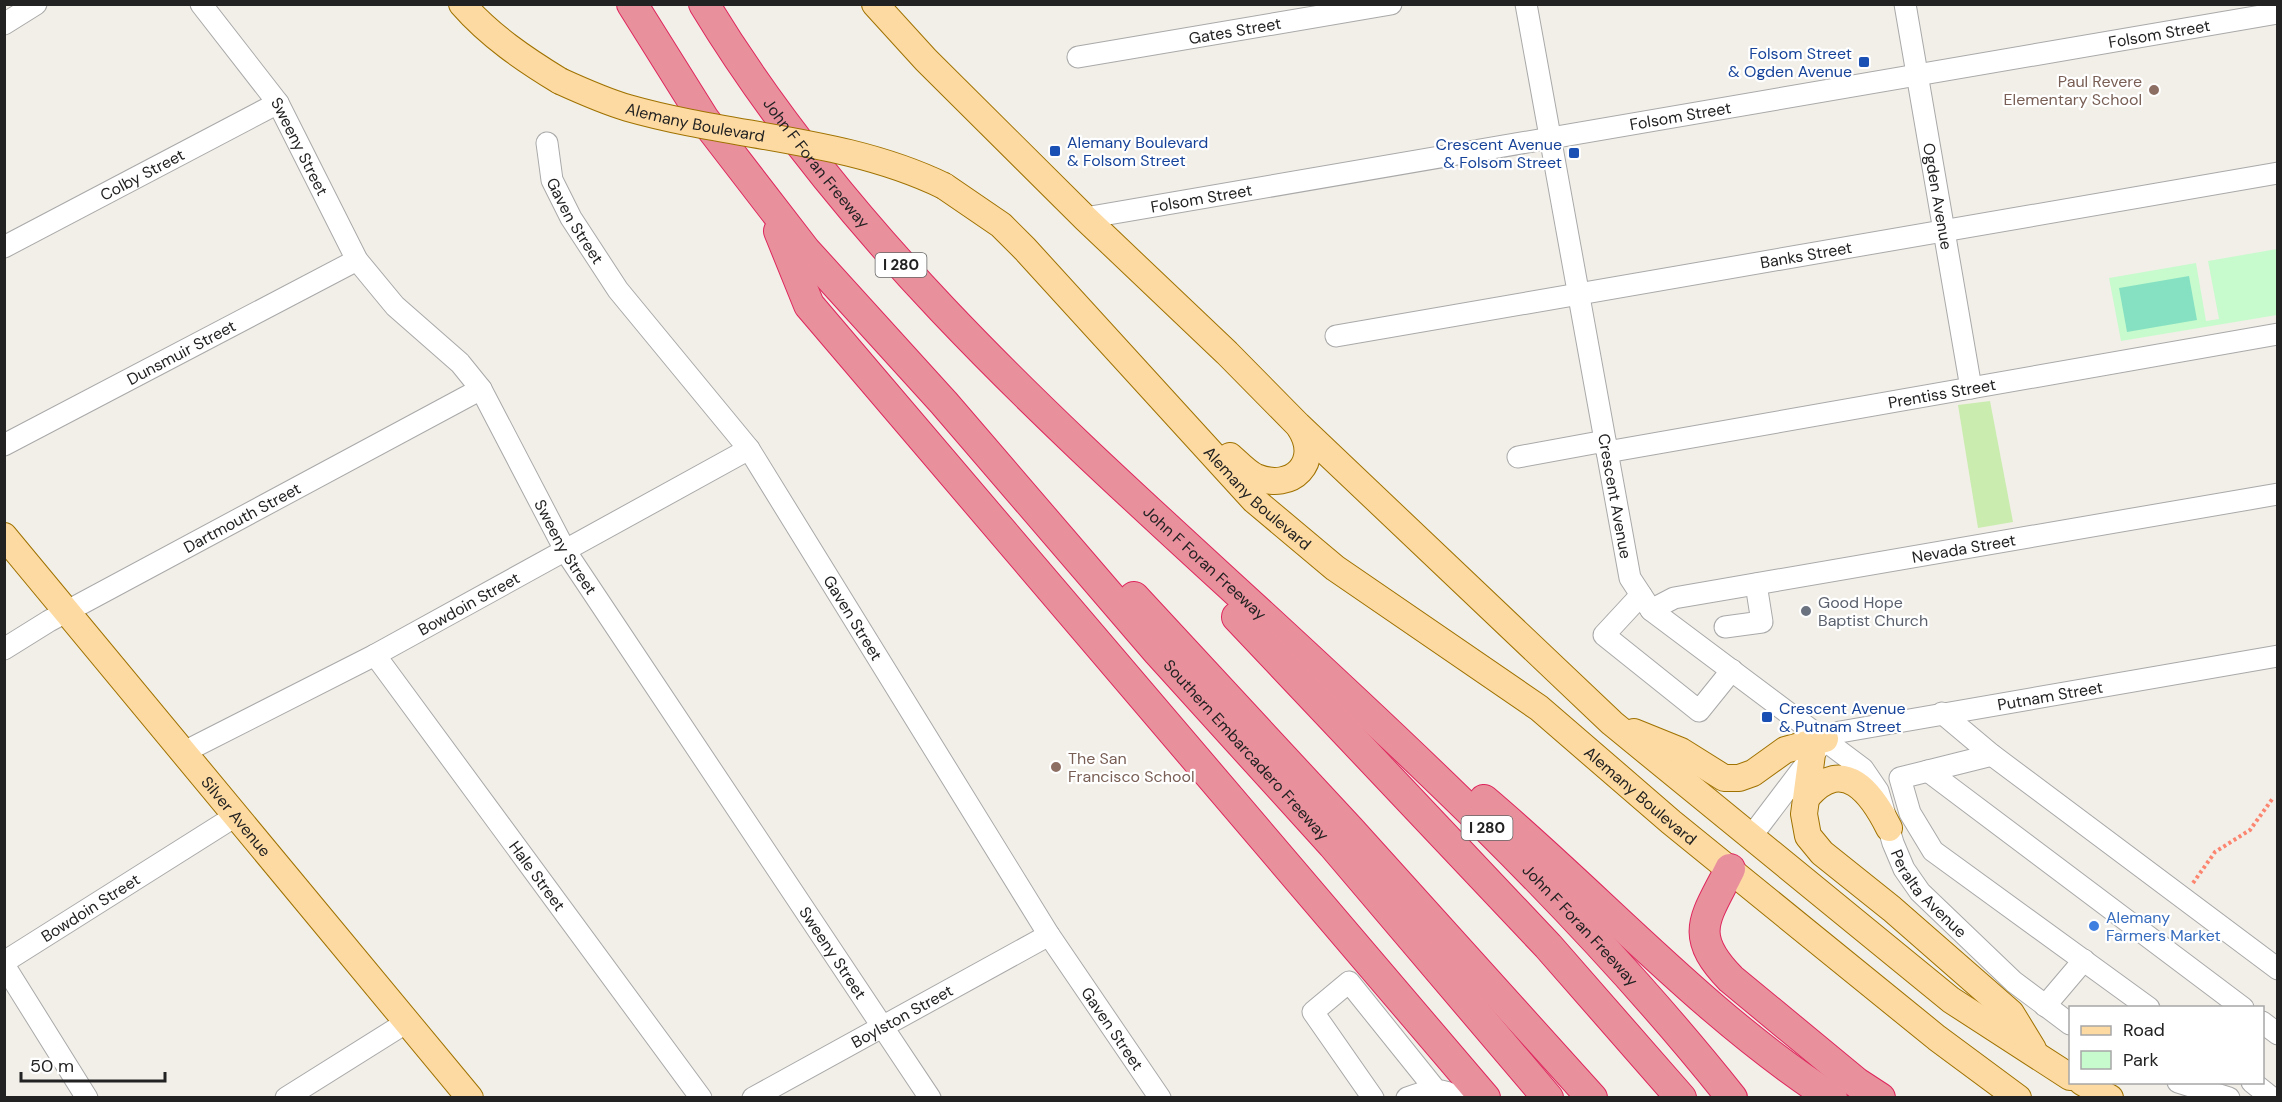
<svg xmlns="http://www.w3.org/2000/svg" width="2282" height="1102" viewBox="0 0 2282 1102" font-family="'DM Sans',sans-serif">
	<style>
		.grass { fill: #caecaf }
		.park { fill: #c7fbcd }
		.pitch { fill: #86e1c2 }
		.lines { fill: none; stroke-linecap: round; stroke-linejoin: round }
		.minor-casing { stroke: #a9a9a9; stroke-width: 23 }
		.major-casing { stroke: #9f7200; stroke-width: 28 }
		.highway-casing { stroke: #de275d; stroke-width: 32 }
		.path { stroke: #fc8570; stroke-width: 4; stroke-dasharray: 3 3; stroke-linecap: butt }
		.minor { stroke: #fff; stroke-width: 21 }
		.major { stroke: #fddaa2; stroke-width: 26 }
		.highway { stroke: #e9909d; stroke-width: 30 }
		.major-bridge-casing { stroke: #9f7200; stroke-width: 28; stroke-linecap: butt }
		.major-bridge { stroke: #fddaa2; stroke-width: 26 }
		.transit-dot { fill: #1a4fb4; stroke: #fff; stroke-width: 2 }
		.education-dot { fill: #8d6e63; stroke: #fff; stroke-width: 2 }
		.worship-dot { fill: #6b7280; stroke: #fff; stroke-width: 2 }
		.shop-dot { fill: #3f7fe0; stroke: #fff; stroke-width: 2 }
		.labels { text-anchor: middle; stroke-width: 4.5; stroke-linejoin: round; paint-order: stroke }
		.shield { fill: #fff; stroke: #646464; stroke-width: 1.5 }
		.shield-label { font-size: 15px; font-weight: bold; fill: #222 }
		.street-label { font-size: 16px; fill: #222; stroke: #fff }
		.transit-label { font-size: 16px; fill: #164399; stroke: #fff; text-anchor: end }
		.education-label { font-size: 16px; fill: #785e54; stroke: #fff; text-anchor: end }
		.worship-label { font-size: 16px; fill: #5b616d; stroke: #fff; text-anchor: start }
		.shop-label { font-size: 16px; fill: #366cbe; stroke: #fff; text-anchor: start }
	</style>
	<rect width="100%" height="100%" fill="#f2efe8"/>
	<!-- grass -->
	<path class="grass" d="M1990,401L2013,522L1978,528L1958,405Z"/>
	<!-- park -->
	<path class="park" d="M2277,249V315L2121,341L2109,278L2196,263L2206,321L2219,319L2208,261Z"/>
	<!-- pitch -->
	<path class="pitch" d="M2189,276L2197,320L2127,332L2119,288Z"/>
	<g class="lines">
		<defs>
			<g id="minor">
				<path id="s1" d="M201,4L278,103L357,260L395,306L460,363L481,389L566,552L930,1098"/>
				<path id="s2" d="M1526,4L1630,578L1651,610L1863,769L1878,791L1893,843L1904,869L1920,892L2014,982L2070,1024"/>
				<path id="s3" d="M1905,4L1971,388"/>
				<path d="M4,24L36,4"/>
				<path id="s4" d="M1078,57L1391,4"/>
				<path id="s5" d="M547,143L552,180L571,218L618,290L749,449L1049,935L1160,1098"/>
				<path id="s6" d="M1085,218L2278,13"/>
				<path id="s7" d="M4,247L278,103"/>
				<path id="s8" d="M1336,336L2278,173"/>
				<path id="s9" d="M4,445L357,260"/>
				<path id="s10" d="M1607,452L2278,334"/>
				<path d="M1518,457L1605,441"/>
				<path d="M1641,595L1604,635L1699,711L1732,670"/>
				<path id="s11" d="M1651,610L1674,598L2278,494"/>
				<path d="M1725,627L1762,622L1756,584"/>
				<path id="s12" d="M4,649L49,621L481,389"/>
				<path id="s13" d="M375,655L701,1098"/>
				<path d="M1942,713L1992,755L2278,969"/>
				<path id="s14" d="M184,752L375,655L749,449"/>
				<path d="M1992,755L1900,778L1910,813L1933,851L2149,1008"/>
				<path d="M1928,771L2243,1008"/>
				<path id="s15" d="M1750,838L1825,739L1840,732L2278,656"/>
				<path id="s16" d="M4,962L237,815"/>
				<path d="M4,965L87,1098"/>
				<path d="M2045,1006L2084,960"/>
				<path d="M2262,1022L2278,1034"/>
				<path d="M2178,1082L2229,1098"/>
				<path d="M2252,1082L2272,1098"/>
				<path d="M286,1098L407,1022"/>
				<path id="s17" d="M753,1098L1049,935"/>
				<path d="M1373,1098L1313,1012L1349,982L1435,1089"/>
				<path d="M1407,1098C1425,1091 1441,1086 1458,1098"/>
			</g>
			<g id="major">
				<path d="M462,4C490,36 524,59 560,81"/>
				<path d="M875,4L926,60L1085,218L1227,353L1298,425L1612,723L1951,1000L2070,1077"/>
				<path id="s18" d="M944,186L1001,225L1025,249L1254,500L1335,568L1539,708L1671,822L1937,1038L2018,1098"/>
				<path d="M1230,456C1238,463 1247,473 1256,477C1292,492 1322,462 1300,428"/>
				<path id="s19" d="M4,536L470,1098"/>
				<path d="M1634,732L1681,751L1724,778H1739L1753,773L1785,750L1825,739"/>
				<path d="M1812,754L1804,814L1808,836L1822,853L1892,909L2011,1013L2033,1049"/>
				<path d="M1808,796C1844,755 1872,794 1889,828"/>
				<path d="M2082,1082L2110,1098"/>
			</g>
			<g id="highway">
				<path id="s20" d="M632,4L704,119L805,250L944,403L1158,652L1333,845L1548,1098"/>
				<path id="s21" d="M704,4C839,227 1033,405 1224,580C1402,743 1581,908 1732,1098"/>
				<path d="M779,231L809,305L1485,1098"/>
				<path d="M1134,597L1350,830L1592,1098"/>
				<path d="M1237,617L1548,946L1681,1098"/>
				<path d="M1484,800C1601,899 1703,1014 1832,1098"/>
				<path d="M1730,869C1706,918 1687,934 1731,979L1857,1083L1880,1098"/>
			</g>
		</defs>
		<!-- minor casing -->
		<use href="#minor" class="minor-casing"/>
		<!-- major casing -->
		<use href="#major" class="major-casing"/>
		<!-- highway casing -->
		<use href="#highway" class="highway-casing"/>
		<!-- path -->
		<path class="path" d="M2193,883L2215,852L2250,830L2273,798"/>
		<!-- minor -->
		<use href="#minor" class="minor"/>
		<!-- major -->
		<use href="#major" class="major"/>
		<!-- highway -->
		<use href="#highway" class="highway"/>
		<defs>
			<g id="major-bridge">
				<path id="s22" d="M560,81C582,91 604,101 628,108C733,138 845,138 944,186"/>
			</g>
		</defs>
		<!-- major-bridge casing -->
		<use href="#major-bridge" class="major-bridge-casing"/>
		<!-- major-bridge -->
		<use href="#major-bridge" class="major-bridge"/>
	</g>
	<!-- markers -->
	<g class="transit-dot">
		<rect x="1858" y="56" width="12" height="12" rx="3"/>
		<rect x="1049" y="145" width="12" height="12" rx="3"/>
		<rect x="1568" y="147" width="12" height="12" rx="3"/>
		<rect x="1761" y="711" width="12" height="12" rx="3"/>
	</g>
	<g class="education-dot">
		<circle cx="2154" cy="90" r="6"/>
		<circle cx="1056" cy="767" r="6"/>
	</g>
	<circle class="worship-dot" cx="1806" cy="611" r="6"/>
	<circle class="shop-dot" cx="2094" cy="926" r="6"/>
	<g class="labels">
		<!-- shield labels -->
		<g class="shield">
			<rect x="875.5" y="253" width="51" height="24" rx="4.5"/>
			<rect x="1461.5" y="816" width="51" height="24" rx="4.5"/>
		</g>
		<g class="shield-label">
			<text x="901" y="270">I 280</text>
			<text x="1487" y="833">I 280</text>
		</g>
		<!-- street labels -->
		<g class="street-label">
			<text dy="6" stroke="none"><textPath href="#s4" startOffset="159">Gates Street</textPath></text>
			<text dy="6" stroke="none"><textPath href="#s6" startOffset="1090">Folsom Street</textPath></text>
			<text dy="6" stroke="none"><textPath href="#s6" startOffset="604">Folsom Street</textPath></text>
			<text dy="6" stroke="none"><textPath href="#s22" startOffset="142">Alemany Boulevard</textPath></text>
			<text dy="6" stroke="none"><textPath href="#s1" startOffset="174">Sweeny Street</textPath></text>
			<text dy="6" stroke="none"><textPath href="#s21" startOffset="195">John F Foran Freeway</textPath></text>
			<text dy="6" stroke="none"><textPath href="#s7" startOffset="156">Colby Street</textPath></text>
			<text dy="6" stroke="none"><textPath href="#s3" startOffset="195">Ogden Avenue</textPath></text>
			<text dy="6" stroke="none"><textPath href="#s6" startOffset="118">Folsom Street</textPath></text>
			<text dy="6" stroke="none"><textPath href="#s5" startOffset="84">Gaven Street</textPath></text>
			<text dy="6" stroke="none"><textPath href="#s8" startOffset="477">Banks Street</textPath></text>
			<text dy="6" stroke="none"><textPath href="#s9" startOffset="200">Dunsmuir Street</textPath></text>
			<text dy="6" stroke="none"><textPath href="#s10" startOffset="340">Prentiss Street</textPath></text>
			<text dy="6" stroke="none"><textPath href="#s2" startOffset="500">Crescent Avenue</textPath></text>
			<text dy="6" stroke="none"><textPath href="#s18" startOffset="444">Alemany Boulevard</textPath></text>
			<text dy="6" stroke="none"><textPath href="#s12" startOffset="272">Dartmouth Street</textPath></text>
			<text dy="6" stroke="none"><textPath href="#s1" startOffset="660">Sweeny Street</textPath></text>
			<text dy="6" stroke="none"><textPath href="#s11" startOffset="320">Nevada Street</textPath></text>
			<text dy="6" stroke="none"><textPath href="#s21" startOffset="753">John F Foran Freeway</textPath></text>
			<text dy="6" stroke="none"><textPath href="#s14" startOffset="321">Bowdoin Street</textPath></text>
			<text dy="6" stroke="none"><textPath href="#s5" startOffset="570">Gaven Street</textPath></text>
			<text dy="6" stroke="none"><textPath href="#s15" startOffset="354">Putnam Street</textPath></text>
			<text dy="6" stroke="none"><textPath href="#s20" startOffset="968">Southern Embarcadero Freeway</textPath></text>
			<text dy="6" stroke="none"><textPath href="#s18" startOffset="930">Alemany Boulevard</textPath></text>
			<text dy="6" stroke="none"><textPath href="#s19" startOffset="364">Silver Avenue</textPath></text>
			<text dy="6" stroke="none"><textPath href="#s13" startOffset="274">Hale Street</textPath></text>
			<text dy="6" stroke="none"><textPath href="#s2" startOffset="1030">Peralta Avenue</textPath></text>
			<text dy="6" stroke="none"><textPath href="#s16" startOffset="102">Bowdoin Street</textPath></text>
			<text dy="6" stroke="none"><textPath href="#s21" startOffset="1275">John F Foran Freeway</textPath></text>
			<text dy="6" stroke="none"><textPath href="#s1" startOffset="1146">Sweeny Street</textPath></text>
			<text dy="6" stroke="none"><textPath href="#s17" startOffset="170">Boylston Street</textPath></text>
			<text dy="6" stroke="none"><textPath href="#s5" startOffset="1056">Gaven Street</textPath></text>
		</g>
		<!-- transit labels -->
		<g class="transit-label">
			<text x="1852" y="59">Folsom Street<tspan x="1852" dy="18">&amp; Ogden Avenue</tspan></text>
			<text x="1067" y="148" text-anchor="start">Alemany Boulevard<tspan x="1067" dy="18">&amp; Folsom Street</tspan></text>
			<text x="1562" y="150">Crescent Avenue<tspan x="1562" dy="18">&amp; Folsom Street</tspan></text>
			<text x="1779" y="714" text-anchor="start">Crescent Avenue<tspan x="1779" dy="18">&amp; Putnam Street</tspan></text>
		</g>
		<!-- education labels -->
		<g class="education-label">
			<text x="2142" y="87">Paul Revere<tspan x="2142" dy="18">Elementary School</tspan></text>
			<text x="1068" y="764" text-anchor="start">The San<tspan x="1068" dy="18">Francisco School</tspan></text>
		</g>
		<!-- worship labels -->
		<g class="worship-label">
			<text x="1818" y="608">Good Hope<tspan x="1818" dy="18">Baptist Church</tspan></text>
		</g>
		<!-- shop labels -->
		<g class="shop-label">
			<text x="2106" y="923">Alemany<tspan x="2106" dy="18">Farmers Market</tspan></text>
		</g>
	</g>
	<!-- border -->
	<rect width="2282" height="1102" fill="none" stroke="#222222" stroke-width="12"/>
	<!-- legend -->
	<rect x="2069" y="1006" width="195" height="78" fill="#ffffff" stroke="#a7a7a7" stroke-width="1.5"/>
	<rect x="2081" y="1026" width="30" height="9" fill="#fddaa2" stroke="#a7a7a7" stroke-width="1.5"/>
	<text x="2123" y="1036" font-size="18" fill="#222222">Road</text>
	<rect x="2081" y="1051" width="30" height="18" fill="#c7fbcd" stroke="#a7a7a7" stroke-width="1.5"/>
	<text x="2123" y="1066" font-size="18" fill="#222222">Park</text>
	<!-- scale -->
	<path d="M21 1072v9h144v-9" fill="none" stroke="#222222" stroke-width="3"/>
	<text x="30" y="1072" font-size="18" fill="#222222" stroke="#ffffff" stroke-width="4.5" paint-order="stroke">50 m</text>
</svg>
